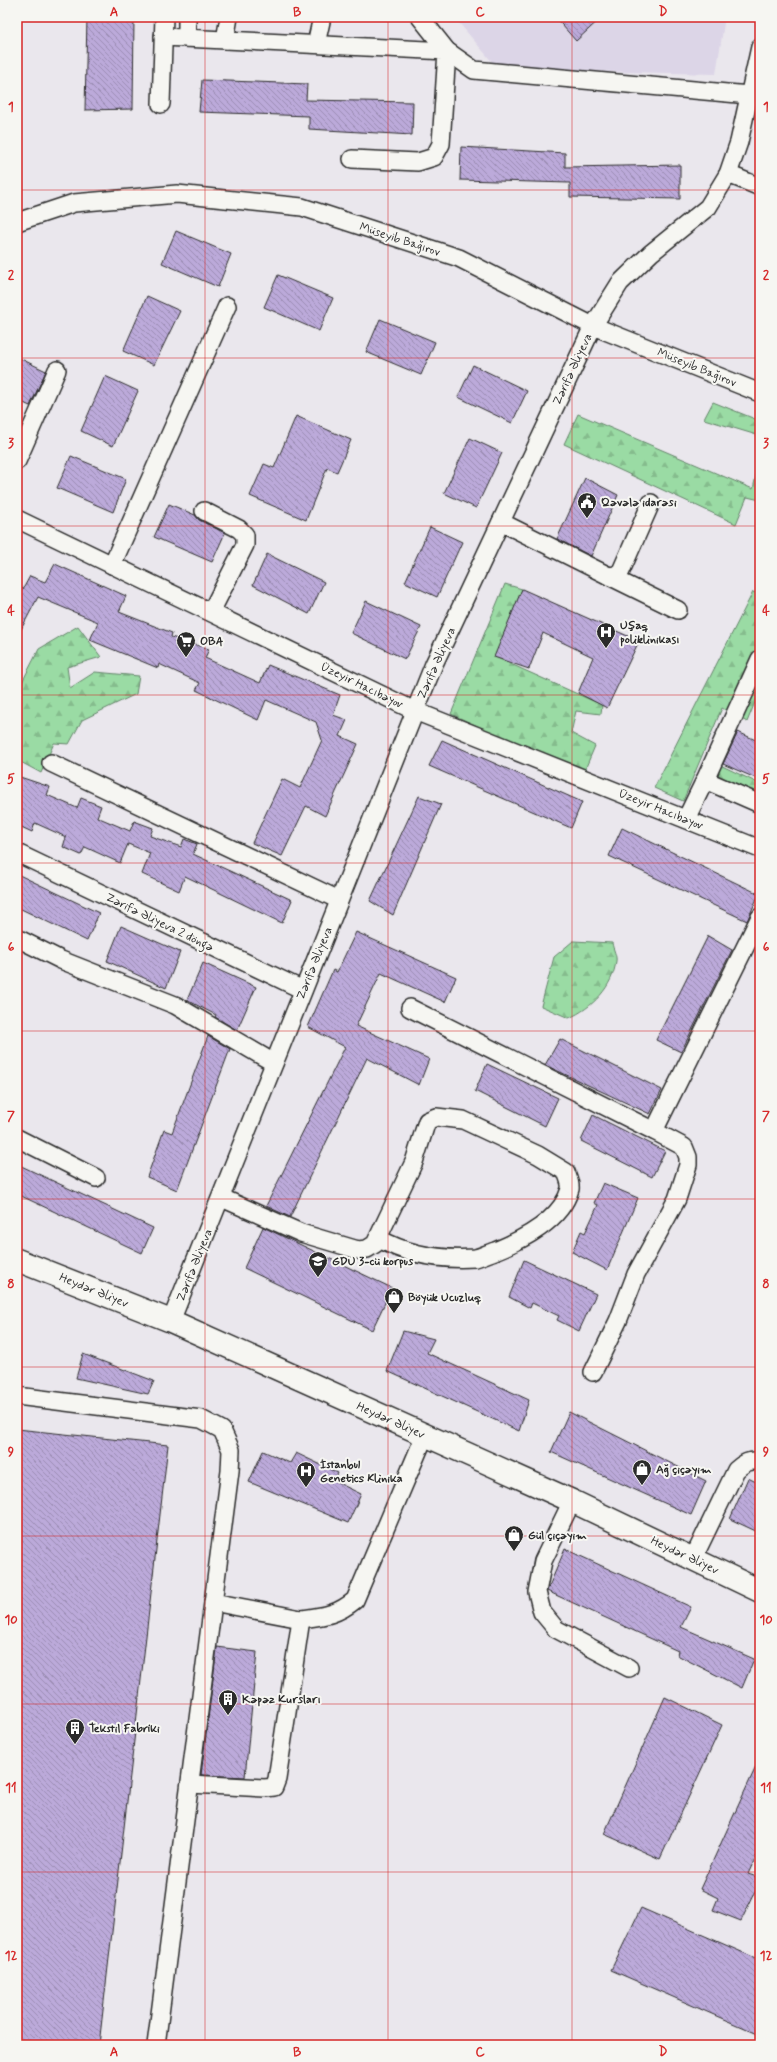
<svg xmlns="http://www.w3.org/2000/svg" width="777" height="2062" viewBox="0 0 777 2062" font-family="Mynerve,sans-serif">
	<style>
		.built { fill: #dcd5e7 }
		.forest { fill: url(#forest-firs); stroke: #628368 }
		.building { fill: url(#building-back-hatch); stroke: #2b2b2b }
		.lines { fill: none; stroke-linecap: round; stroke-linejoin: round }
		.minor-casing { stroke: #2b2b2b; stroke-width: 20 }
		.major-casing { stroke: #2b2b2b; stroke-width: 25 }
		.minor { stroke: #f6f6f2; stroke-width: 17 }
		.major { stroke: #f6f6f2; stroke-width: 22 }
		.grid { fill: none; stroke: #d62828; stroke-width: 1; stroke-opacity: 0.55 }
		.labels { text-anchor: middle; stroke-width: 4; stroke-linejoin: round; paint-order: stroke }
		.street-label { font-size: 12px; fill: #2b2b2b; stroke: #f6f6f2 }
		.poi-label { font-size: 12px; font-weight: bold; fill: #2b2b2b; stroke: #f6f6f2; text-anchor: start }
		.neatline { fill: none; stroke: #d62828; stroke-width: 1.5 }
		.grid-label { font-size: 13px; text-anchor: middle; font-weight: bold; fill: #d62828 }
	</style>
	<defs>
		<pattern id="forest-firs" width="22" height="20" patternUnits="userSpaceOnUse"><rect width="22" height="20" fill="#9adba4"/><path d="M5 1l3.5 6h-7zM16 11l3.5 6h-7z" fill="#85bc8d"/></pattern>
		<pattern id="building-back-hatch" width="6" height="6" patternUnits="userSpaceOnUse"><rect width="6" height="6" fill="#bcaada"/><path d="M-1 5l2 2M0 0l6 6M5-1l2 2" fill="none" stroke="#998bb1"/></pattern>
	</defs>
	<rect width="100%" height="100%" fill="#eae7ed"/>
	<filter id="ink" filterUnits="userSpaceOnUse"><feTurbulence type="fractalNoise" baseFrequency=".025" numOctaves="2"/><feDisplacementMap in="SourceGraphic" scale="8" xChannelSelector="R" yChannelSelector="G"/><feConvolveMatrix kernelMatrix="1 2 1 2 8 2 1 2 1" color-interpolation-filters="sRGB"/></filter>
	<g filter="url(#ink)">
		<!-- built -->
		<path class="built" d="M454,17H725L716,74L575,71L494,64Z"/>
		<!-- forest -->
		<g class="forest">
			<path d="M713,402L760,421V436L704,419Z"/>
			<path d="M578,414L753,489L760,458V500L747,497L736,524L564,444Z"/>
			<path d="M505,584L522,589L495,657L602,705L601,714L576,711L571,733L595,746L583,774L451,714Z"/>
			<path d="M753,592L760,594V690L747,722L722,708L683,801L654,788Z"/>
			<path d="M78,626L101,657L67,667L70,688L95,672L139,676L136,694L82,720L69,744L54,743L41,773L17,760V692L39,649Z"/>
			<path d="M718,764L760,784V798L713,776Z"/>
			<path d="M573,941L612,943C613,949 617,956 616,961C613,987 592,1008 569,1018L541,1006L554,957Z"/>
		</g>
		<!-- building -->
		<g class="building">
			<path d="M87,17H134L133,109L85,110Z"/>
			<path d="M555,17H602L576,41Z"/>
			<path d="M202,80L307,84L306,100L413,102L412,135L309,129V116L199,112Z"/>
			<path d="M461,147L565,153V167L680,165V199L570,197V183L460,180Z"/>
			<path d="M176,231L231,254L218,287L162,263Z"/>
			<path d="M278,275L333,298L319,331L264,307Z"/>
			<path d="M147,296L180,311L154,365L123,351Z"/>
			<path d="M380,319L435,342L421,375L366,352Z"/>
			<path d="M17,357L46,371L30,406L17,400Z"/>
			<path d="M473,365L527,391L512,423L458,397Z"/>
			<path d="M105,376L138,391L113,446L81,431Z"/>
			<path d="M296,416L351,440L337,472L327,468L306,520L250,496L264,464L274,468Z"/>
			<path d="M470,438L502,453L476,508L444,493Z"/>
			<path d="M71,456L126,479L113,512L57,488Z"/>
			<path d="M585,478L618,495L591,556L557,539Z"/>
			<path d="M169,504L195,515L199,520L225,533L212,562L154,537Z"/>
			<path d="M430,527L462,542L437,597L405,582Z"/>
			<path d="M267,554L324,582L309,614L253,585Z"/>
			<path d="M55,564L126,596L119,612L172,633L171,637L209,649L205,658L260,683L268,665L340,695L333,715L347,720L340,736L358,744L325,816L306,806L282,856L252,843L282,779L300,788L322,740L316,722L266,700L258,720L196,690L200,683L159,664L158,668L90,640L98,622L38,597L17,637V587L23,589L30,576L45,582Z"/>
			<path d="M522,589L639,641L607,708L578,693L593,657L543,633L529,669L494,657Z"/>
			<path d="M366,601L421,627L405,659L351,633Z"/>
			<path d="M738,732L760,742V780L723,764Z"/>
			<path d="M442,740L582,802L571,828L429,766Z"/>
			<path d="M17,776L50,787L47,795L77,808L81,798L101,806L97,817L130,831L134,821L153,828L150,836L181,847L184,839L197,844L193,854L292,900L282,923L185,876L179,891L142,874L150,853L128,844L120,863L85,847L81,855L63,847L66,837L35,823L32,832L17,825Z"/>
			<path d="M419,796L441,804L393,915L370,901Z"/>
			<path d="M622,828L759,894L747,921L609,856Z"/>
			<path d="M17,874L99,913L87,941L17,907Z"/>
			<path d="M121,926L180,952L166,988L107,961Z"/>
			<path d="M356,932L456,977L445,1002L381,973L356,1026L429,1059L419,1085L367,1058L290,1217L266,1206L345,1047L308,1027L333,970L337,972Z"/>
			<path d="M708,936L732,950L681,1052L656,1040Z"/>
			<path d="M203,963L256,987L237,1030L215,1017L216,1015L187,1000Z"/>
			<path d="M208,1036L230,1049L177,1190L147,1177L164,1130L172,1133Z"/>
			<path d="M560,1039L662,1090L650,1114L545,1065Z"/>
			<path d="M487,1064L558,1098L545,1126L475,1091Z"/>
			<path d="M593,1115L665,1151L652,1177L581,1141Z"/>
			<path d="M17,1164L153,1228L142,1253L17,1194Z"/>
			<path d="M603,1183L638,1198L607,1270L572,1252L581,1231L585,1233L598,1205L594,1203Z"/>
			<path d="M263,1227L392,1288L372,1330L244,1268Z"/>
			<path d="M524,1260L596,1294L579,1331L557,1320L559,1316L532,1303L530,1308L509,1297Z"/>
			<path d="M403,1331L434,1339L427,1353L529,1400L519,1431L387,1371Z"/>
			<path d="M83,1354L154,1381L148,1394L76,1378Z"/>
			<path d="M569,1412L706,1481L691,1515L551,1452Z"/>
			<path d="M17,1429L168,1445L99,2045H17Z"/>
			<path d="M263,1451L290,1463L296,1453L338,1473L334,1481L361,1494L348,1523L249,1482Z"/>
			<path d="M748,1478L760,1484V1533L730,1519Z"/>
			<path d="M565,1549L691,1607L681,1627L754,1659L742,1688L677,1655L678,1651L547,1591Z"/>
			<path d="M217,1647L257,1652L245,1777L201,1775Z"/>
			<path d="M665,1697L722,1725L660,1859L604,1834Z"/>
			<path d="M760,1758V1848L748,1874L760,1878V1882L741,1921L713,1910L718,1898L700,1889Z"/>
			<path d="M641,1908L760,1960V2035L611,1970Z"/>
		</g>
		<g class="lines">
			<defs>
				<g id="minor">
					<path d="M420,17L447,51L474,70L749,95"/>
					<path d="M163,37L447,51L441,144L434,157L418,162L352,159"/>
					<path d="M187,38V17"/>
					<path d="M225,40L229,17"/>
					<path d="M316,44L322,17"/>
					<path d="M161,104L164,17"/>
					<path d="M728,174L760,187"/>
					<path d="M17,222L74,203L177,194L302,207L459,258L593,326L760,393"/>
					<path d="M17,461L57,370"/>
					<path d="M204,511L239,529L245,535V545L211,612"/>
					<path d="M17,519L415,711L760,849"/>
					<path d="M501,522L609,576L616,575L621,571L651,503"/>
					<path d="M112,565L227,306"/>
					<path d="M609,576L678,610"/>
					<path d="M51,763L339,900"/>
					<path d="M705,780L760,659"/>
					<path d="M686,819L705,780L760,804"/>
					<path d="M17,853L303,990"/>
					<path d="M17,938L61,960L175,1005L274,1063"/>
					<path d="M410,1008L654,1131L760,917"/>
					<path d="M17,1138L96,1178"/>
					<path d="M222,1198L301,1233L358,1250L367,1249L375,1244L414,1162L427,1121L436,1117L463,1120L538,1155L566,1172C568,1177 571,1184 570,1189C561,1221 522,1240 495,1251C488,1253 481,1257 475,1258C441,1260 407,1255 378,1238"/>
					<path d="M171,1321L434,664L593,326L620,283L651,253L708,207L728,174L739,142L760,47"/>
					<path d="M593,1372L618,1321L636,1274L677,1199L688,1165V1157L684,1147L654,1131"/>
					<path d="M17,1396L201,1419L222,1430L231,1450L230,1471L156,2045"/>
					<path d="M572,1501L543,1561L537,1592L542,1612L556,1629L629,1668"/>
					<path d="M693,1559L736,1470C744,1463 750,1459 760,1462"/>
					<path d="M301,1619C324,1616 337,1615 355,1600L425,1435"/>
					<path d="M190,1784L265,1788L274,1787L277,1779L301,1619L213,1602"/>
				</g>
				<path id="major" d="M17,1260L171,1321L572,1501L760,1591"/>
			</defs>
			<!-- minor casing -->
			<use href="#minor" class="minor-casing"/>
			<!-- major casing -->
			<use href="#major" class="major-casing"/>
			<!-- minor -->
			<use href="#minor" class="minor"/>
			<!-- major -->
			<use href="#major" class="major"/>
		</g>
	</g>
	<!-- grid -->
	<path class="grid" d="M205,17V2045M388,17V2045M572,17V2045M17,190H760M17,358H760M17,526H760M17,695H760M17,863H760M17,1031H760M17,1199H760M17,1367H760M17,1536H760M17,1704H760M17,1872H760"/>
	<!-- icons -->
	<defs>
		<symbol id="civic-pin" viewBox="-11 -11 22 30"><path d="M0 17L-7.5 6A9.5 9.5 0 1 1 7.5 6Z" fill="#2b2b2b" stroke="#f6f6f2"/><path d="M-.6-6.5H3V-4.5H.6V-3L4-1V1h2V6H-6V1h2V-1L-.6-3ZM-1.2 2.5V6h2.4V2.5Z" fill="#fff"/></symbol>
		<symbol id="hospital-pin" viewBox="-11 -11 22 30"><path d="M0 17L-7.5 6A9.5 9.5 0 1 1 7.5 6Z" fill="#2b2b2b" stroke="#f6f6f2"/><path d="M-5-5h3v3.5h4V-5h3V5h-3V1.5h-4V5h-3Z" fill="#fff"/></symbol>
		<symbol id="supermarket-pin" viewBox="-11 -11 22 30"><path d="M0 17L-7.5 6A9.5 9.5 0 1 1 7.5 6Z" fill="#2b2b2b" stroke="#f6f6f2"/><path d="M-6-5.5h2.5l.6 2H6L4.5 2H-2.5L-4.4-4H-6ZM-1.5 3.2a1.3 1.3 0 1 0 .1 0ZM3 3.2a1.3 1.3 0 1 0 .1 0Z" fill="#fff"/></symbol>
		<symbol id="university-pin" viewBox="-11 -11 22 30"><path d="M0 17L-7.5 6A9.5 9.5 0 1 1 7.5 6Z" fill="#2b2b2b" stroke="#f6f6f2"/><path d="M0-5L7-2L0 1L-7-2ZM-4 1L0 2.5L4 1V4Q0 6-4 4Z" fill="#fff"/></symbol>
		<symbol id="shop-pin" viewBox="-11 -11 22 30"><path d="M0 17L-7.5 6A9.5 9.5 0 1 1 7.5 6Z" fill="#2b2b2b" stroke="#f6f6f2"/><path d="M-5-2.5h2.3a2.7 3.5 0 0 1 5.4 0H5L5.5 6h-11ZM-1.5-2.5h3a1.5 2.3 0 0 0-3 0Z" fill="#fff"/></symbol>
		<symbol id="building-pin" viewBox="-11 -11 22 30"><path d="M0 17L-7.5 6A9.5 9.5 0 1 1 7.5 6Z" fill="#2b2b2b" stroke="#f6f6f2"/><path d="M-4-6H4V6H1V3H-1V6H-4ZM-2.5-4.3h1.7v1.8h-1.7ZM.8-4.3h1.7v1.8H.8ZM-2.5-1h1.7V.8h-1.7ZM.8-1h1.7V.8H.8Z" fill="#fff"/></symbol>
	</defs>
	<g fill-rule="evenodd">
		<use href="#civic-pin" x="576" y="491" width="22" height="30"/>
		<use href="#hospital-pin" x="595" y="621" width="22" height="30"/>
		<use href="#supermarket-pin" x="175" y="630" width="22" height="30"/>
		<use href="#university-pin" x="307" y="1250" width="22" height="30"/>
		<use href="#shop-pin" x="383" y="1286" width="22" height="30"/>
		<use href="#shop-pin" x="631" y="1458" width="22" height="30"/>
		<use href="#hospital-pin" x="295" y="1460" width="22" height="30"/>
		<use href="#shop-pin" x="503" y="1524" width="22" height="30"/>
		<use href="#building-pin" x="217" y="1688" width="22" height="30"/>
		<use href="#building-pin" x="64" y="1717" width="22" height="30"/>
	</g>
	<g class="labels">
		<!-- street labels -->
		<g class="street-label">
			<text transform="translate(400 239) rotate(18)" y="4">Müseyib Bağırov</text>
			<text transform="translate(697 367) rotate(22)" y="4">Müseyib Bağırov</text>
			<text transform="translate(572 369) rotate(-65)" y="4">Zərifə Əliyeva</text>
			<text transform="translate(436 663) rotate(-66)" y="4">Zərifə Əliyeva</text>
			<text transform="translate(362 685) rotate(26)" y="4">Üzeyir Hacıbəyov</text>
			<text transform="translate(661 809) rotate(22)" y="4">Üzeyir Hacıbəyov</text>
			<text transform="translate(160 922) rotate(26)" y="4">Zərifə Əliyeva 2 döngə</text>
			<text transform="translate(314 963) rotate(-68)" y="4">Zərifə Əliyeva</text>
			<text transform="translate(194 1265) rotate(-68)" y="4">Zərifə Əliyeva</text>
			<text transform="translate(94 1290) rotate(22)" y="4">Heydər Əliyev</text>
			<text transform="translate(391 1420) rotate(24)" y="4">Heydər Əliyev</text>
			<text transform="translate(685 1555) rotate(25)" y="4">Heydər Əliyev</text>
		</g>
		<!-- poi labels -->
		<g class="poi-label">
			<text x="601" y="506">Qəvələ idarəsi</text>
			<text x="620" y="629">Uşaq<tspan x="620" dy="14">poliklinikası</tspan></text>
			<text x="200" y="645">OBA</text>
			<text x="332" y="1265">GDU 3-cü korpus</text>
			<text x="408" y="1301">Böyük Ucuzluq</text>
			<text x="320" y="1468">İstanbul<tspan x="320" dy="14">Genetics Klinika</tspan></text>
			<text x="656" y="1473">Ağ çiçəyim</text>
			<text x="528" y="1539">Gül çiçəyim</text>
			<text x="242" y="1703">Kəpəz Kursları</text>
			<text x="89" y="1732">Tekstil Fabriki</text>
		</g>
	</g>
	<!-- margin -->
	<rect width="777" height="2062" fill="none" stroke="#f6f6f2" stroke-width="44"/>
	<rect x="22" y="22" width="733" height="2018" class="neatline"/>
	<g class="grid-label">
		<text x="114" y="16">A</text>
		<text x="297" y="16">B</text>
		<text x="480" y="16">C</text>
		<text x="663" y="16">D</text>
		<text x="11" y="111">1</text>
		<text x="766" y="111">1</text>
		<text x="11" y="279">2</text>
		<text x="766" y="279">2</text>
		<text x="11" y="447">3</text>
		<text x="766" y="447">3</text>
		<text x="11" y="615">4</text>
		<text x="766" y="615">4</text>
		<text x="11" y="783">5</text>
		<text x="766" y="783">5</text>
		<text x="11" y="951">6</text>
		<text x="766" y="951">6</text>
		<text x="11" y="1120">7</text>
		<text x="766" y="1120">7</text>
		<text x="11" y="1288">8</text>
		<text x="766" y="1288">8</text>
		<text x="11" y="1456">9</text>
		<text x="766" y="1456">9</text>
		<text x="11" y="1624">10</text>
		<text x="766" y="1624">10</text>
		<text x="11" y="1792">11</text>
		<text x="766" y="1792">11</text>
		<text x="11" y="1960">12</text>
		<text x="766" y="1960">12</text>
		<text x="114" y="2056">A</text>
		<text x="297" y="2056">B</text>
		<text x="480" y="2056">C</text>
		<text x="663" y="2056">D</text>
	</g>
</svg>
